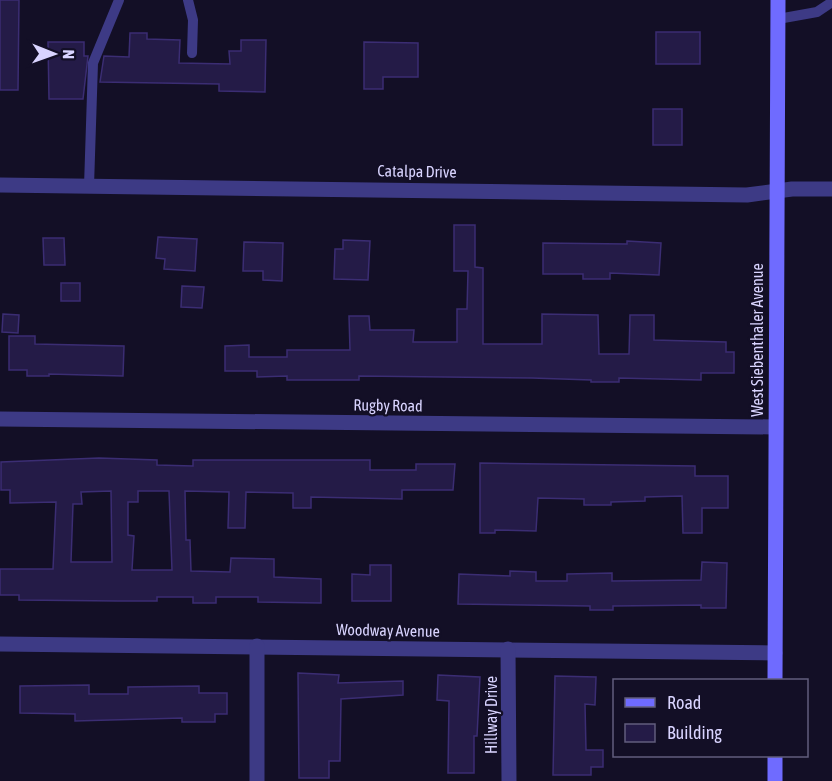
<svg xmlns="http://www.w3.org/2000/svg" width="832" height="781" viewBox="0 0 832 781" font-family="'Asap Condensed',sans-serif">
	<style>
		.building { fill: #241b47; stroke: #3b2d73; stroke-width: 1.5; fill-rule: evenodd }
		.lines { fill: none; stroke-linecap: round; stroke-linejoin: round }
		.service { stroke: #3d3a85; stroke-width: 10 }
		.minor { stroke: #3d3a85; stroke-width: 15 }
		.tertiary { stroke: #3d3a85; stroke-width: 15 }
		.secondary { stroke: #6f6bff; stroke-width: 15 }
		.labels { text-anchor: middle; stroke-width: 4.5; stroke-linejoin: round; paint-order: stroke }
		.street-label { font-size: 16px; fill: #d9d4ff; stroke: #130f26 }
	</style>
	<rect width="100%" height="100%" fill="#130f26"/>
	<!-- building -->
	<g class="building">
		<path d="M0,0H19L18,90H0Z"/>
		<rect x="656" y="32" width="44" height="32"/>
		<path d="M130,33H147V39L180,40L179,63L230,64L229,51H241V40H266L265,92L219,91V84L100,82L104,56L129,57Z"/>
		<path d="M48,42H84V56H88L83,99H49Z"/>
		<path d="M364,42L418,43V77H383V89H364Z"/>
		<rect x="653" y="109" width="29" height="36"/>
		<path d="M454,225H475V267L483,268V344H542V314L598,315L599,354H629L630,315H654V340L726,342V352H734V373H701V380L619,378V382H591V380L532,378L359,376V380H287V376L257,377V371H225V346L249,345V357H287V350H350L349,316H369L370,330H414L413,342H457V309H467L468,271H454Z"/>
		<path d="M158,237L197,239L195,271L164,269L165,259L156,258Z"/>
		<path d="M43,238H64L65,265H44Z"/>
		<path d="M343,240L370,241L368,280L334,279L335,249H343Z"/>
		<path d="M627,241L661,243L659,275L610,273V279H583V274H543V243L627,244Z"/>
		<path d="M244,242L283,243L282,281L263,280V271H243Z"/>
		<rect x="61" y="283" width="19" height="18"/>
		<path d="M182,286L204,287L202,308L181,307Z"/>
		<path d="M3,314L19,315L18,333L2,332Z"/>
		<path d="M9,336H35V344L124,346L123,376L49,374V376H27V370H9Z"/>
		<path d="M99,458L157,460V465L193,466V460H370V470H416V464H455L453,490H402V499L311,497V508H293V493L246,492L245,528H228L229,492L185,491L186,540H190L191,571L230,572L231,558L274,559V577L321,579V603L258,602V597H216V603H193V597H157V601H118L19,600V595H0V569H53L56,502L10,503V490H1V462ZM111,491L112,562H71L73,504H82L81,492ZM138,491H169L172,570H132L134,536L128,535V502H138Z"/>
		<path d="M480,463L695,466V476H728V508H702V533H683L682,496L645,497V501L611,502V505H584V499L538,498L536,531L495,530V533H480Z"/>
		<path d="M702,562L727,563L726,608H701V605L613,606V610H590V606L458,604L459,574L510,576V571L536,572V581H567V574L612,573V581L701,580Z"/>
		<path d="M370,565H391V601H352V574L370,575Z"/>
		<path d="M298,673L339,675L338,683L403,681V695L341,699L340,761H329V778H299Z"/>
		<path d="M438,675L480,677L477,736H474V773H448L449,701L437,700Z"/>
		<path d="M555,676L596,677L595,705L585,704L586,750H603V767H591V775H553Z"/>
		<path d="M89,685V694H128V687L199,686V693H227V714H215V722H182V718L75,721V714L20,713V686Z"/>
	</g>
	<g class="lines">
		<!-- service -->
		<g class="service">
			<path d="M188,0L193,20L192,53"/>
			<path d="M778,19L817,12L832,2"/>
			<path d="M89,186L93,63L119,0"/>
		</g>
		<!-- minor -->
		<g class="minor">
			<path d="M0,419L775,427"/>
			<path d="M0,644L775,653"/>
			<path d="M508,649L509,781"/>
			<path d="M257,781V646"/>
		</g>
		<!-- tertiary -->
		<path class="tertiary" d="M0,185L747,195L792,189H832"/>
		<!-- secondary -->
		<g class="secondary">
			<path d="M775,680L778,0"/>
			<path d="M775,756V781"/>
		</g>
	</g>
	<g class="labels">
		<!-- street labels -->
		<g class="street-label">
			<text transform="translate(417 171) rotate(1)" y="6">Catalpa Drive</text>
			<text transform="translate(757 340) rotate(-90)" y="6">West Siebenthaler Avenue</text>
			<text transform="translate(388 405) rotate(1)" y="6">Rugby Road</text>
			<text transform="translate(388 630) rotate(1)" y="6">Woodway Avenue</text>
			<text transform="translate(491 715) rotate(-90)" y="6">Hillway Drive</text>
		</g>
	</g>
	<!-- legend -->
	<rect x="613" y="679" width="195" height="78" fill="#130f26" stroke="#625e7d" stroke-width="1.5"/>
	<rect x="625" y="698" width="30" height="9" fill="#6f6bff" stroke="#625e7d" stroke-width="1.5"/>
	<text x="667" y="709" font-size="18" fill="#d9d4ff">Road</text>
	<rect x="625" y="724" width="30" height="18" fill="#241b47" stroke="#625e7d" stroke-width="1.5"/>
	<text x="667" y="739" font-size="18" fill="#d9d4ff">Building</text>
	<!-- north arrow -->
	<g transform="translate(54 54) rotate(91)" stroke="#130f26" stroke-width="4.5" paint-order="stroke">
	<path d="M0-4.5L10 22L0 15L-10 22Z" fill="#d9d4ff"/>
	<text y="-9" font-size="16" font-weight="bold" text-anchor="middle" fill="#d9d4ff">N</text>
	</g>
</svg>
